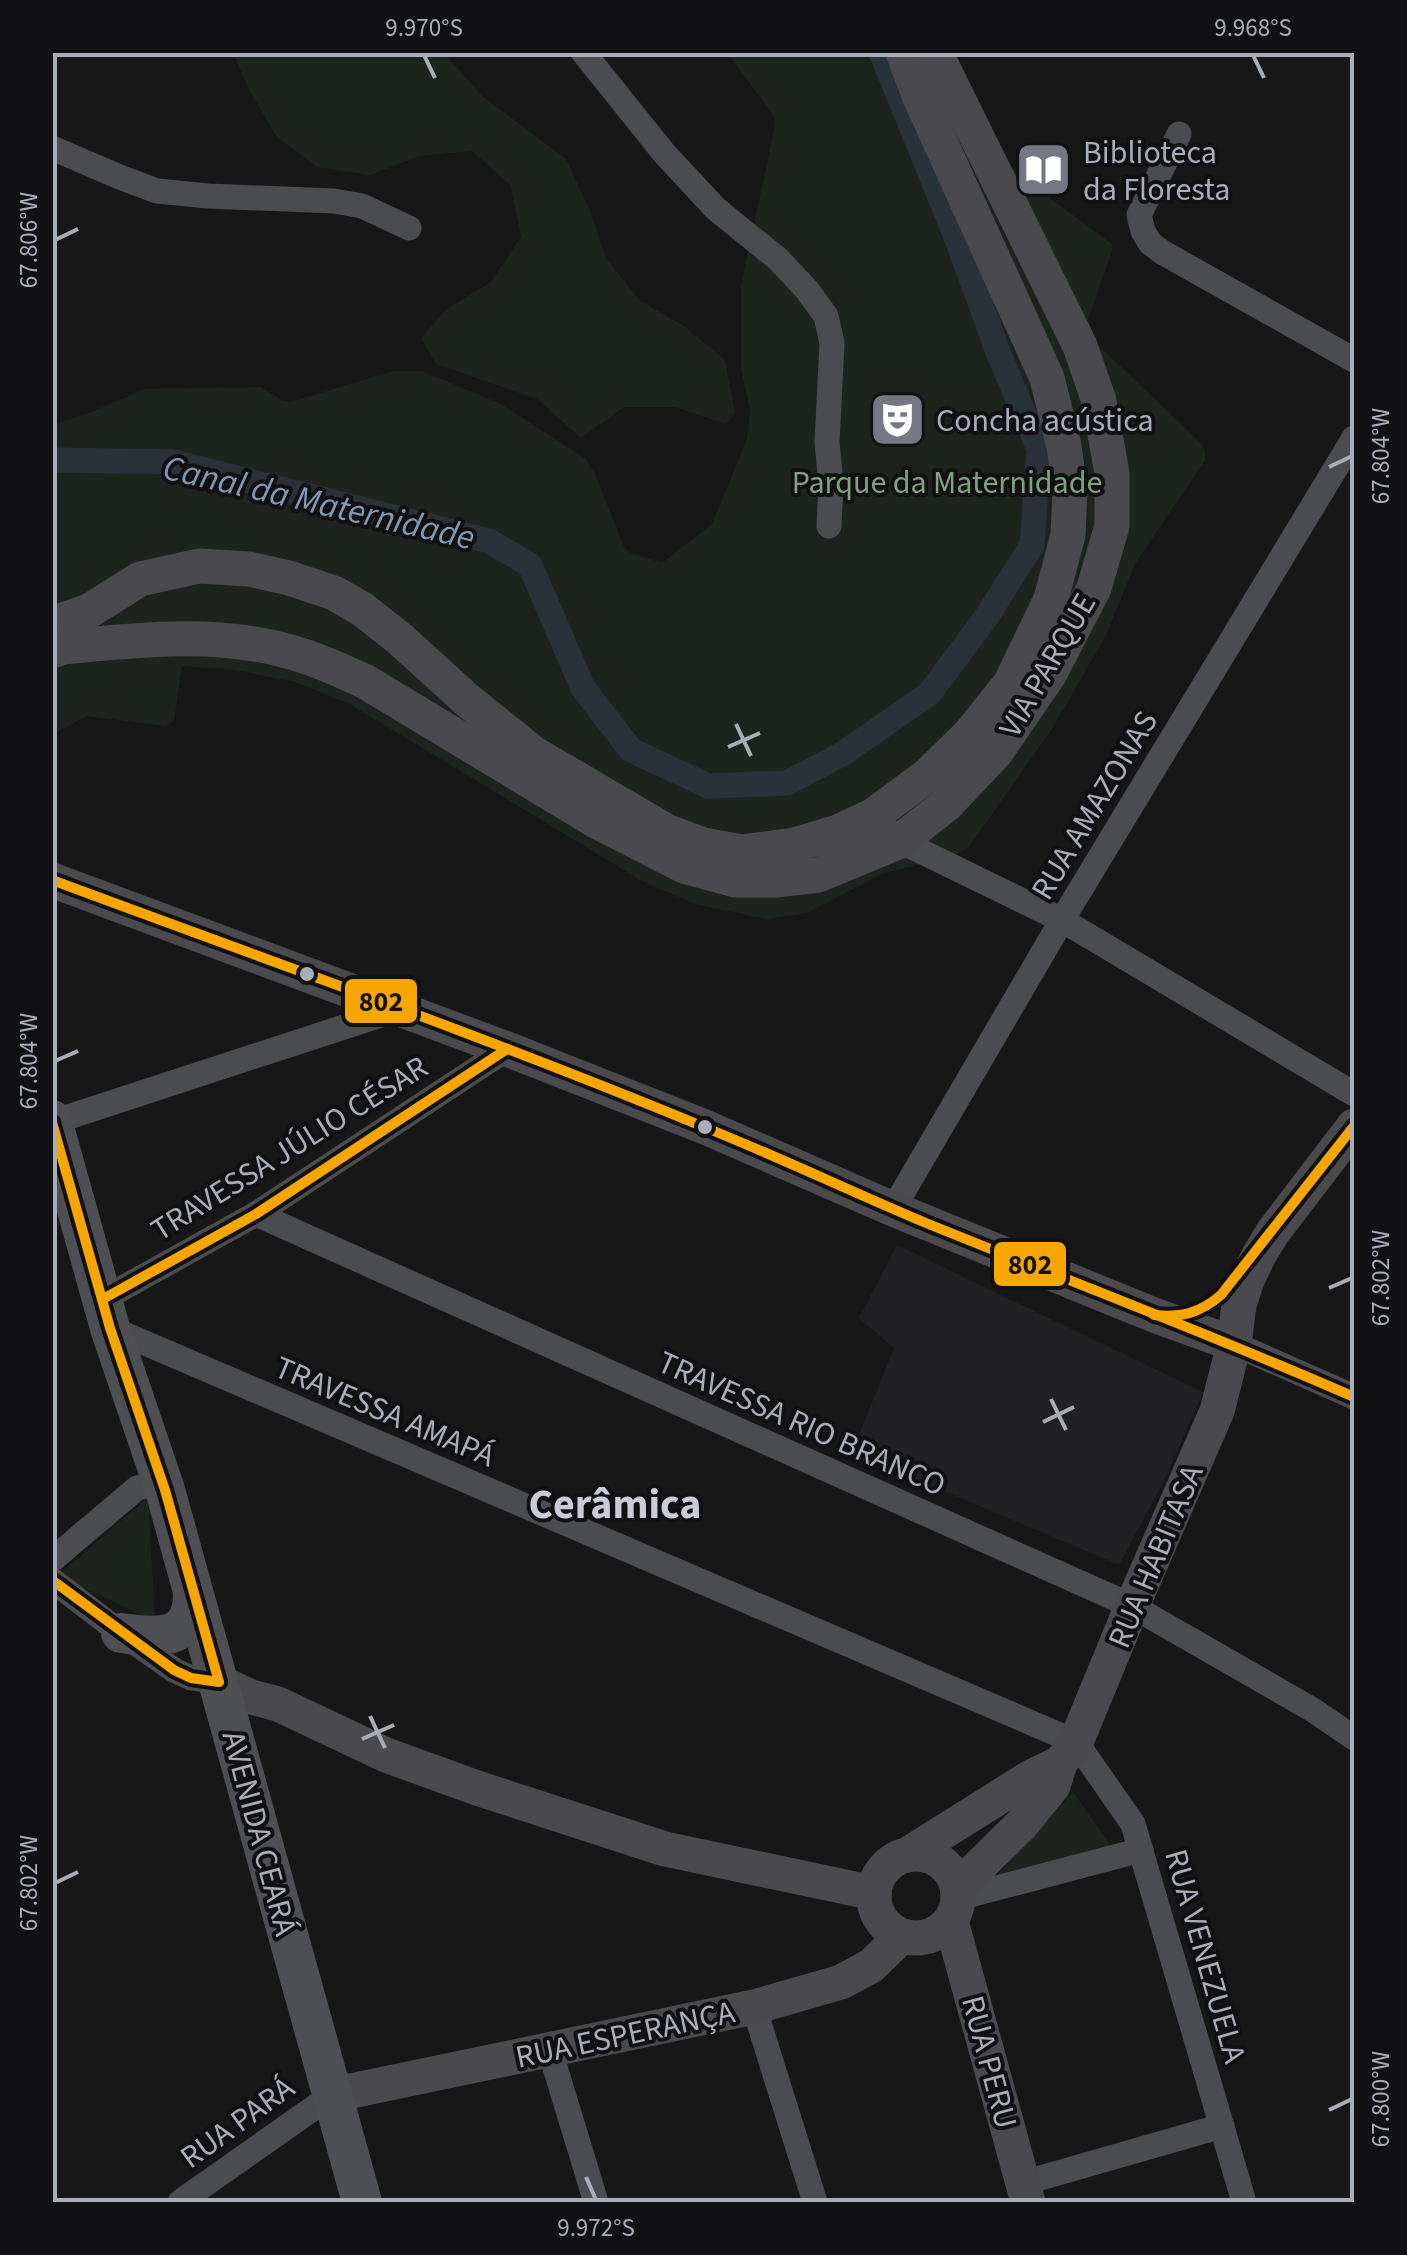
<svg xmlns="http://www.w3.org/2000/svg" width="1407" height="2255" viewBox="0 0 1407 2255" font-family="'Source Sans 3',sans-serif">
	<style>
		.built { fill: #212123 }
		.green { fill: #1d241e }
		.lines { fill: none; stroke-linecap: round; stroke-linejoin: round }
		.canal { stroke: #2a3239; stroke-width: 25 }
		.street { stroke: #4b4c50; stroke-width: 25 }
		.secondary { stroke: #4a4a4e; stroke-width: 35 }
		.primary { stroke: #4d4f52; stroke-width: 40 }
		.bus-1-casing { stroke: #111113; stroke-width: 18 }
		.bus-1 { stroke: #f7a600; stroke-width: 10 }
		.ticks { fill: none; stroke: #a8adb8; stroke-width: 4 }
		.bus-dot { fill: #a8adb8; stroke: #111113; stroke-width: 4 }
		.labels { text-anchor: middle; stroke-width: 8; stroke-linejoin: round; paint-order: stroke }
		.poi-label { font-size: 32px; fill: #a8adb8; stroke: #111113; text-anchor: start }
		.park-label { font-size: 32px; fill: #7fa381; stroke: #111113 }
		.street-label { font-size: 32px; fill: #a8adb8; stroke: #111113 }
		.water-label { font-size: 35px; font-style: italic; fill: #7f9bb3; stroke: #111113 }
		.district-label { font-size: 42px; font-weight: bold; fill: #c9ccd4; stroke: #111113 }
		.line-badge { stroke: #111113; stroke-width: 4 }
		.pale-badge-label { font-size: 28px; text-anchor: middle; font-weight: bold; fill: #111 }
		.neatline { fill: none; stroke: #a8adb8; stroke-width: 4 }
		.ticks-label { font-size: 25px; text-anchor: middle; fill: #a8adb8 }
	</style>
	<rect width="100%" height="100%" fill="#171717"/>
	<!-- built -->
	<path class="built" d="M897,1245L1203,1392L1164,1481L1119,1565L852,1452L894,1348L859,1318Z"/>
	<!-- green -->
	<g class="green">
		<path d="M233,53H444L481,95L566,159L589,208L606,258L639,300L684,326L725,360L735,413L726,424L675,407H624L581,438L537,399L436,364L421,338L447,309L491,282L521,237L511,186L472,151L420,156L370,175L317,167L276,136L250,91Z"/>
		<path d="M727,53H953L974,97L1015,172L1112,244V251L1088,320L1098,345L1201,443L1205,451V460L1135,564L1106,635L1052,729L968,848L949,858L884,873L807,913L766,919L695,904L642,881L348,703L295,682L236,670L182,666L174,721L165,726L87,716L53,734V424L84,415L145,389L261,387L283,401L291,402L393,371H422L499,403L586,459L595,474L624,547L629,552L662,563L712,524L747,439L750,410L741,369V286L774,130V118L769,109Z"/>
		<path d="M148,1497L155,1621L58,1576Z"/>
		<path d="M1073,1792L1111,1846L986,1887Z"/>
	</g>
	<g class="lines">
		<!-- canal -->
		<path class="canal" d="M52,460L174,462L489,541L530,565L583,688L631,750L708,786L787,783L842,754L929,694L987,616L1032,545L1039,449L998,352L957,239L881,52"/>
		<!-- street -->
		<g class="street">
			<path d="M583,52L664,153L716,209L778,259L807,290L826,316L832,343L827,442L831,484L829,526"/>
			<path d="M1179,134L1139,215L1143,231L1150,243L1162,252L1354,360"/>
			<path d="M52,148L122,178L157,191L208,196L334,201L362,206L409,228"/>
			<path d="M892,833L900,841L1062,920L1354,1094"/>
			<path d="M53,1122L399,1009"/>
			<path d="M893,1209L1062,920L1354,438"/>
			<path d="M256,1214L1132,1606L1313,1710L1354,1738"/>
			<path d="M103,1299L256,1214L507,1049"/>
			<path d="M110,1328L1076,1742L1133,1824L1244,2202"/>
			<path d="M1234,1344L1354,1397"/>
			<path d="M52,1560L137,1488L150,1485L165,1490"/>
			<path d="M52,1580L121,1633L174,1670L191,1678L219,1682"/>
			<path d="M959,1898L1141,1850"/>
			<path d="M754,2007L815,2202"/>
			<path d="M550,2051L596,2202"/>
			<path d="M1023,2183L1222,2126"/>
			<path d="M180,2202L332,2095"/>
		</g>
		<!-- secondary -->
		<g class="secondary">
			<path d="M52,621H60L89,611L140,579L199,566L249,569L289,578L334,593L362,609L400,639L466,699L533,753L668,832L703,845L742,852L794,845L838,832L874,815L928,775L970,734L1010,684L1051,599L1068,535L1070,490L1064,446L1047,378L919,95L903,52"/>
			<path d="M52,651L63,647C136,640 215,631 287,651C314,658 340,670 366,682L598,822L684,866L736,880H776L818,875L900,841L946,805L996,752L1050,673L1094,588L1112,526V473L1099,401L1080,346L935,52"/>
			<path d="M52,880L507,1049L705,1127L893,1209L1154,1315L1234,1344"/>
			<path d="M219,1682L251,1697L278,1704L386,1755L477,1788L665,1849L874,1893"/>
			<path d="M910,1853L1031,1777L1060,1763"/>
			<circle cx="916" cy="1896" r="42"/>
			<path d="M958,1887L1022,1824L1053,1786L1060,1763L1076,1742L1132,1606L1217,1411L1234,1344L1239,1305L1247,1280L1259,1255L1273,1232L1354,1126"/>
			<path d="M951,1921L1028,2202"/>
			<path d="M332,2095L754,2007L841,1982L871,1966L902,1936"/>
		</g>
		<!-- primary -->
		<g class="primary">
			<path d="M52,1120L110,1328L165,1490L362,2202"/>
			<path d="M121,1633C158,1638 193,1642 193,1593"/>
		</g>
		<defs>
			<g id="bus-1">
				<path d="M52,880C270,961 489,1038 704,1127C779,1157 852,1192 926,1223C1069,1281 1213,1335 1354,1397"/>
				<path d="M52,1122L110,1328L165,1490L219,1682"/>
				<path d="M103,1299L256,1214L507,1049"/>
				<path d="M1154,1315C1181,1318 1200,1313 1221,1295L1354,1126"/>
				<path d="M52,1580L174,1670L191,1678L219,1682"/>
			</g>
		</defs>
		<!-- bus-1 casing -->
		<use href="#bus-1" class="bus-1-casing"/>
		<!-- bus-1 -->
		<use href="#bus-1" class="bus-1"/>
	</g>
	<!-- ticks -->
	<path class="ticks" d="M424,55L435,78M1253,55L1264,78M55,240L78,229M1329,467L1352,456M736,724L751,756M728,747L760,733M55,1061L78,1051M1329,1288L1352,1278M1051,1399L1066,1430M1043,1422L1074,1407M370,1716L385,1748M362,1739L394,1725M55,1883L78,1872M1329,2110L1352,2099M586,2177L596,2200"/>
	<!-- icons -->
	<defs>
		<symbol id="library-square" viewBox="-11 -11 22 22"><rect x="-9" y="-9" width="18" height="18" rx="4" fill="#757880" stroke="#111113"/><path d="M-6-4Q-3-5.5-.7-3.5V5Q-3 3-6 4ZM6-4Q3-5.5 .7-3.5V5Q3 3 6 4Z" fill="#fff"/></symbol>
		<symbol id="theatre-square" viewBox="-11 -11 22 22"><rect x="-9" y="-9" width="18" height="18" rx="4" fill="#757880" stroke="#111113"/><path d="M-5-5.5Q0-4 5-5.5V0Q5 5 0 6Q-5 5-5 0ZM-3.3-2.5H-1v1.5H-3.3ZM1-2.5H3.3v1.5H1ZM-2.8 1Q0 5.5 2.8 1Z" fill="#fff"/></symbol>
	</defs>
	<g fill-rule="evenodd">
		<use href="#library-square" x="1012" y="138" width="63" height="63"/>
		<use href="#theatre-square" x="866" y="388" width="63" height="63"/>
	</g>
	<!-- markers -->
	<g class="bus-dot">
		<circle cx="307" cy="974" r="9"/>
		<circle cx="705" cy="1127" r="9"/>
	</g>
	<g class="labels">
		<!-- poi labels -->
		<g class="poi-label">
			<text x="1083" y="163">Biblioteca<tspan x="1083" dy="37">da Floresta</tspan></text>
			<text x="936" y="431">Concha acústica</text>
		</g>
		<!-- park labels -->
		<g class="park-label">
			<text x="947" y="493">Parque da Maternidade</text>
		</g>
		<!-- street labels -->
		<g class="street-label">
			<text transform="translate(1047 665) rotate(-60)" y="11">VIA PARQUE</text>
			<text transform="translate(1094 805) rotate(-59)" y="11">RUA AMAZONAS</text>
			<text transform="translate(289 1148) rotate(-32)" y="11">TRAVESSA JÚLIO CÉSAR</text>
			<text transform="translate(385 1411) rotate(23)" y="11">TRAVESSA AMAPÁ</text>
			<text transform="translate(802 1423) rotate(24)" y="11">TRAVESSA RIO BRANCO</text>
			<text transform="translate(1155 1556) rotate(-67)" y="11">RUA HABITASA</text>
			<text transform="translate(260 1833) rotate(75)" y="11">AVENIDA CEARÁ</text>
			<text transform="translate(1206 1956) rotate(74)" y="11">RUA VENEZUELA</text>
			<text transform="translate(625 2034) rotate(-12)" y="11">RUA ESPERANÇA</text>
			<text transform="translate(990 2062) rotate(75)" y="11">RUA PERU</text>
			<text transform="translate(237 2122) rotate(-36)" y="11">RUA PARÁ</text>
		</g>
		<!-- water labels -->
		<g class="water-label">
			<text transform="translate(319 502) rotate(13)" y="12">Canal da Maternidade</text>
		</g>
		<!-- district labels -->
		<g class="district-label">
			<text x="615" y="1518">Cerâmica</text>
		</g>
	</g>
	<g class="line-badge">
		<rect x="343" y="977" width="76" height="48" rx="10" fill="#f7a600"/>
		<rect x="992" y="1240" width="76" height="48" rx="10" fill="#f7a600"/>
	</g>
	<g class="pale-badge-label">
		<text x="381" y="1011">802</text>
		<text x="1030" y="1274">802</text>
	</g>
	<!-- border -->
	<rect width="1407" height="2255" fill="none" stroke="#111113" stroke-width="110"/>
	<rect x="55" y="55" width="1297" height="2145" class="neatline"/>
	<g class="ticks-label">
		<text x="424" y="36">9.970°S</text>
		<text x="1253" y="36">9.968°S</text>
		<text transform="translate(28 240) rotate(-90)" y="9">67.806°W</text>
		<text transform="translate(1380 456) rotate(-90)" y="9">67.804°W</text>
		<text transform="translate(28 1061) rotate(-90)" y="9">67.804°W</text>
		<text transform="translate(1380 1278) rotate(-90)" y="9">67.802°W</text>
		<text transform="translate(28 1883) rotate(-90)" y="9">67.802°W</text>
		<text transform="translate(1380 2099) rotate(-90)" y="9">67.800°W</text>
		<text x="596" y="2236">9.972°S</text>
	</g>
</svg>
